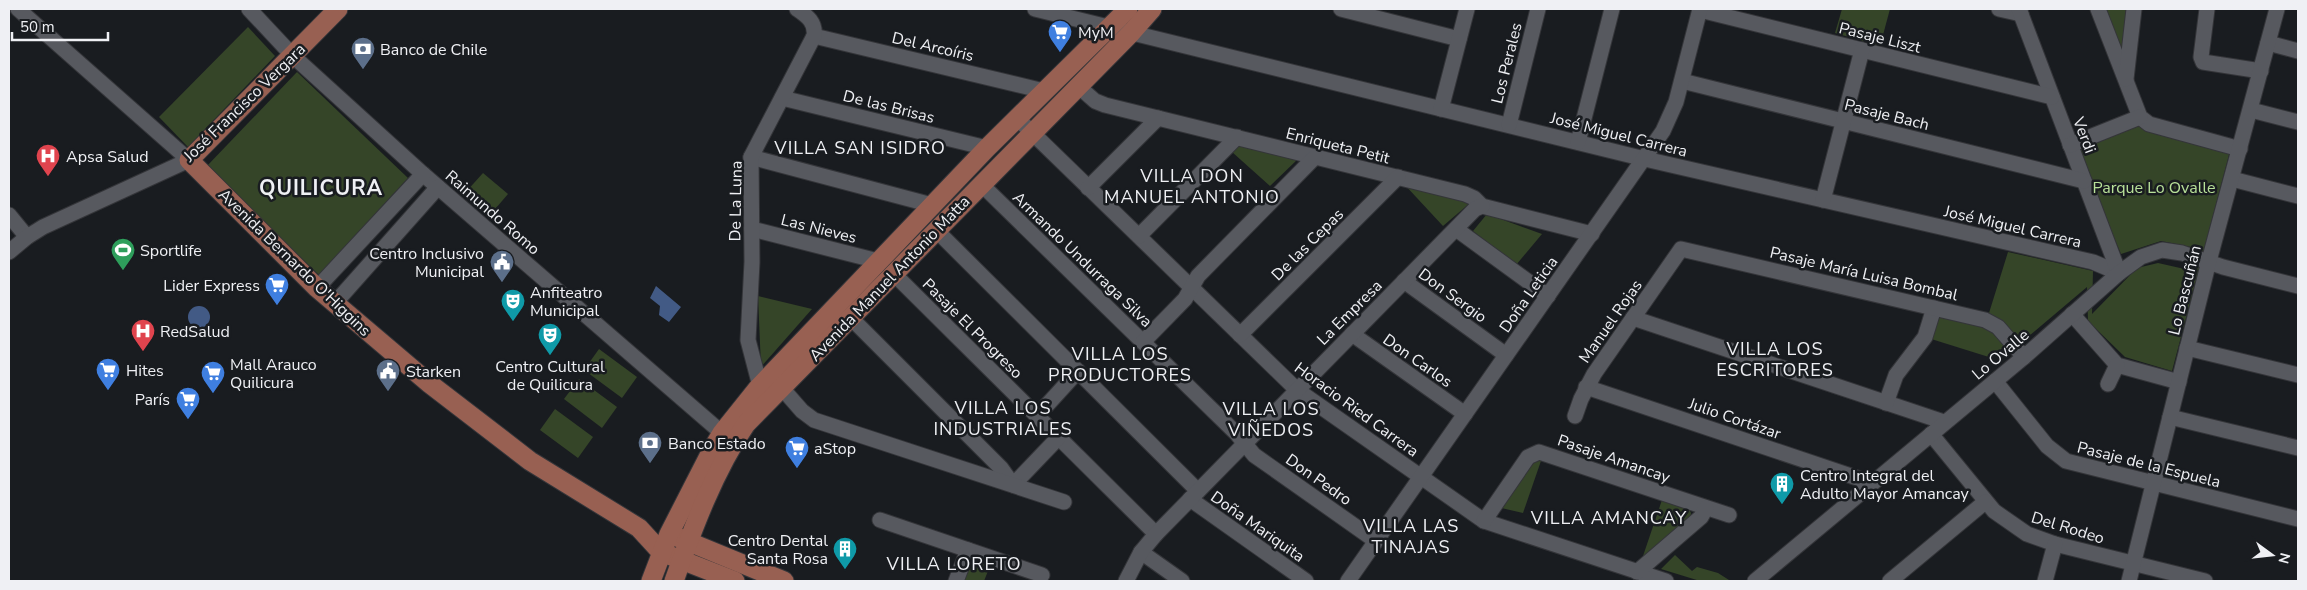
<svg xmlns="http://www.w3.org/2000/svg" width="2307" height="590" viewBox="0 0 2307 590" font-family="'Nunito Sans',sans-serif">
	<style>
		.green { fill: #354528 }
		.water { fill: #425a85 }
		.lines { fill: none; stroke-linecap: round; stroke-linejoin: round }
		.minor-casing { stroke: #343539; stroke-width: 17 }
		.major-casing { stroke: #343539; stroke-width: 21 }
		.minor { stroke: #57595f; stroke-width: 15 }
		.major { stroke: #986052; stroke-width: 19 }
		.labels { text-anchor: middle; stroke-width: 5; stroke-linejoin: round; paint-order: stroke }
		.poi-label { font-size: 16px; fill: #eff0f4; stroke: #191c20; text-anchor: start }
		.street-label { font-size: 16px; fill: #eff0f4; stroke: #191c20 }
		.park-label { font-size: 16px; fill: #b8e199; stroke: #191c20 }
		.neighbourhood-label { font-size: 18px; letter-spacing: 1px; fill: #eff0f4; stroke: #191c20 }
		.district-label { font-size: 21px; font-weight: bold; letter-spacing: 1px; fill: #eff0f4; stroke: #191c20 }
	</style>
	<rect width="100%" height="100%" fill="#191c20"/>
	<!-- green -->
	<g class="green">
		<path d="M1842,9H1890L1880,46L1835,33Z"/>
		<path d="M2104,9H2130L2123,60Z"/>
		<path d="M248,27L275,56L188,147L159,117Z"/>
		<path d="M297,72L408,178L319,275L206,167Z"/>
		<path d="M2138,123L2230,151L2172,371L2125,357L2088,321L2087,287L2022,342L1989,313L2008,252L2093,271L2092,314L2137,268L2158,263L2189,270L2196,248L2161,241L2121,254L2076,148Z"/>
		<path d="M1241,143L1299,158L1270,186L1232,152Z"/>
		<path d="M483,173L508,194L490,215L465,193Z"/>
		<path d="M1404,184L1470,203L1443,226Z"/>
		<path d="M1487,214L1542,234L1516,265L1473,231Z"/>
		<path d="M758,296L812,309L761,367Z"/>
		<path d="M1939,313L1985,324L2006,345L1992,358L1928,338Z"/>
		<path d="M599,349L637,377L622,398L584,370Z"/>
		<path d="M579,379L617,407L602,428L564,399Z"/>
		<path d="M555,409L593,437L578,458L540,430Z"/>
		<path d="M1542,458L1523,513L1497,507L1535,459Z"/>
		<path d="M1663,497L1687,505L1691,513L1690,520L1648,557L1643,556Z"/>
		<path d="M970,553L992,561L984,581H959Z"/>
		<path d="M1675,555L1692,571L1697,567L1718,573L1729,580L1700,581L1661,569Z"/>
	</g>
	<!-- water -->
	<g class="water">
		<path d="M656,286L681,307L669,322L659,315L660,306L650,298Z"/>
		<circle cx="199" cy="317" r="11"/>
	</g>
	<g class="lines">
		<defs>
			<g id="minor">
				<path d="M249,9L293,56L424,175L722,433"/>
				<path d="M1035,9L1645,159L2093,262L2119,273"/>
				<path d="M1341,9L1459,39"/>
				<path d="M1999,9L2021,14"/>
				<path d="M2019,9L2119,273"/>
				<path d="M2098,9L2140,117L2149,124L2240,149"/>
				<path d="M2207,9L2201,57L2203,62L2261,71"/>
				<path d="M1700,10L2052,97"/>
				<path d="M814,36L1044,91"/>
				<path d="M2268,43L2298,51"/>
				<path d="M2126,79L2134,9"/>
				<path d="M1682,81L2084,181"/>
				<path d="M1078,86L1095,101L1105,105L1465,194L1474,198L1482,206L1592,234"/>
				<path d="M782,98L987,148"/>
				<path d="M1441,109L1467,9"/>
				<path d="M2251,110L2298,122"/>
				<path d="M1017,118L1297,390L1484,521L1666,581"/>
				<path d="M1509,125L1538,9"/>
				<path d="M1578,142L1612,9"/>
				<path d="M2070,145L2140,117"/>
				<path d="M751,157L932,205"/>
				<path d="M2232,179L2298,196"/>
				<path d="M981,184L1237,434L1254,455L1376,541"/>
				<path d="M1088,188L1158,118"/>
				<path d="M1823,200L1862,50"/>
				<path d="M9,215L27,237"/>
				<path d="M752,229L878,261"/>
				<path d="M1456,229L1548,296"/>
				<path d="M937,231L1198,491"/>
				<path d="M1139,236L1237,137"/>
				<path d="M9,252L27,237L43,227L189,160L18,9"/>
				<path d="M894,274L1156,534"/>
				<path d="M1404,281L1506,355"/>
				<path d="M317,288L423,174"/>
				<path d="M335,303L438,187"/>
				<path d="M2072,314L2117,365L2179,382"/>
				<path d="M851,318L1001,468L1013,485L1058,438"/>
				<path d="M1633,318L1944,422"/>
				<path d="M1352,334L1465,414"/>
				<path d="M1240,335L1398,177"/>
				<path d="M1143,342L1185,299L1198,276L1315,157"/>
				<path d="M2187,348L2298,375"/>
				<path d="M1995,381L2047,446L2066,461L2298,519"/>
				<path d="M2108,384L2117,365"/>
				<path d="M760,386L748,340L752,262L751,157L814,36C816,22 807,16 797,9"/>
				<path d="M781,387L802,411L814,420L1064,502"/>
				<path d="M1586,387L1872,483"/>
				<path d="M1886,403L1896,375L1925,337L1934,308"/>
				<path d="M1037,416L1078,371"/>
				<path d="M1575,416L1581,399L1594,374L1681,249L1985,320L1998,327L2024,357"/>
				<path d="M2170,417L2298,448"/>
				<path d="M1931,434L1994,511L2027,534L2055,544L2205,581"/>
				<path d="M1190,499L1306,581"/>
				<path d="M880,520L1042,575"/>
				<path d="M1484,521L1528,457L1539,452L1729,515"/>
				<path d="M1141,552L1182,581"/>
				<path d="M1637,572L1701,517L1706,508"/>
				<path d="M956,581L968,550"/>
				<path d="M1126,581L1141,552L1156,534L1475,209L1482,206"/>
				<path d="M1348,581L1663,131L1676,102L1700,9"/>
				<path d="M1755,581L2024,357L2119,273L2141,257L2162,250L2182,253L2223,267L2298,286"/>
				<path d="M1890,581L1985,502"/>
				<path d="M2045,581L2055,544"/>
				<path d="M2129,581L2209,261L2277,9"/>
			</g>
			<g id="major">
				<path d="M338,9L189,160L317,288L430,384L530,461L639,528L661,552L735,581"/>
				<path d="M677,537L784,581"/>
				<path d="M651,581L669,534L713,448L722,433L758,388L987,148L1128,9"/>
				<path d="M674,581C693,528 714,471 746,424L1131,33L1152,9"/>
			</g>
		</defs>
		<!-- minor casing -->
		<use href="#minor" class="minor-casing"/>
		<!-- major casing -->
		<use href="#major" class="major-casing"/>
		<!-- minor -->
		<use href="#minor" class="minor"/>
		<!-- major -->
		<use href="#major" class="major"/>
	</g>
	<!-- icons -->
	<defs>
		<symbol id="supermarket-pin" viewBox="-11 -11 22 30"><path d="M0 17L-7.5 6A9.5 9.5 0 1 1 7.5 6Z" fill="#3f7fe0" stroke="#191c20"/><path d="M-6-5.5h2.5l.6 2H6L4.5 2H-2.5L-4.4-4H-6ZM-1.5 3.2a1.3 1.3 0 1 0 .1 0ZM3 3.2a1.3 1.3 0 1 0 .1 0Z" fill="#fff"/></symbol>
		<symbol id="bank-pin" viewBox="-11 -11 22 30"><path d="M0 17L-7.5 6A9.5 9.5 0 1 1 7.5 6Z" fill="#5c6f8a" stroke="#191c20"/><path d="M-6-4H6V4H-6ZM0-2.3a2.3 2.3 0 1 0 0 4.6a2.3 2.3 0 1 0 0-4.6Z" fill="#fff"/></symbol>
		<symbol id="hospital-pin" viewBox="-11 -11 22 30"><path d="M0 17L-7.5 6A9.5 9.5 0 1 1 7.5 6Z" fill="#e0444e" stroke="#191c20"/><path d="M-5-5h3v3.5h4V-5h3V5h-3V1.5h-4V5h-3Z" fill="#fff"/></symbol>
		<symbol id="stadium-pin" viewBox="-11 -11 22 30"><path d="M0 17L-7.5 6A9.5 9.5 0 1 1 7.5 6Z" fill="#2e9e5b" stroke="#191c20"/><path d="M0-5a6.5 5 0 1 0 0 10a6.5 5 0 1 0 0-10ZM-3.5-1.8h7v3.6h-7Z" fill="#fff"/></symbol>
		<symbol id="civic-pin" viewBox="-11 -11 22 30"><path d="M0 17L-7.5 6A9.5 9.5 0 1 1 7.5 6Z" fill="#5c6f8a" stroke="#191c20"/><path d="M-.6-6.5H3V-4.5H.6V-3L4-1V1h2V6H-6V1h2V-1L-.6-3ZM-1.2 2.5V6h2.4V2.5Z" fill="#fff"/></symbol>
		<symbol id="theatre-pin" viewBox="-11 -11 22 30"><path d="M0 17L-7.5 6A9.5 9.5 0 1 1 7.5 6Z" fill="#0f9aa8" stroke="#191c20"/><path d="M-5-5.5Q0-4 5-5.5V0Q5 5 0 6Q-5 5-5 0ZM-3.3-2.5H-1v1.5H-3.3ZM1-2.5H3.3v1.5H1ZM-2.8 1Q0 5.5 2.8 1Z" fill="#fff"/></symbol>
		<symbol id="building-pin" viewBox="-11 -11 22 30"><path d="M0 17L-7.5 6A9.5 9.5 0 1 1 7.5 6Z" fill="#0f9aa8" stroke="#191c20"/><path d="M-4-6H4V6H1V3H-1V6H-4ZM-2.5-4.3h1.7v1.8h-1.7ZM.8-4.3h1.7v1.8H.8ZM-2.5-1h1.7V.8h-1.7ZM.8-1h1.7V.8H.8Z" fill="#fff"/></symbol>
	</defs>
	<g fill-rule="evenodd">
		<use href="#supermarket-pin" x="1046" y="18" width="28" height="38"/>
		<use href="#bank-pin" x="349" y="35" width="28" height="38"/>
		<use href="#hospital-pin" x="34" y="142" width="28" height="38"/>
		<use href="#stadium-pin" x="109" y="236" width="28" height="38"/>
		<use href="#civic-pin" x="488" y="248" width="28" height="38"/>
		<use href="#supermarket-pin" x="263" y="271" width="28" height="38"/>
		<use href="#theatre-pin" x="499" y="287" width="28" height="38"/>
		<use href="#hospital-pin" x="129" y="317" width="28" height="38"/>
		<use href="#theatre-pin" x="536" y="321" width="28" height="38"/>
		<use href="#supermarket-pin" x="94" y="356" width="28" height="38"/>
		<use href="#civic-pin" x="374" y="357" width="28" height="38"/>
		<use href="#supermarket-pin" x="199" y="359" width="28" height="38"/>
		<use href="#supermarket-pin" x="174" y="385" width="28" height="38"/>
		<use href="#bank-pin" x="636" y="429" width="28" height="38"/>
		<use href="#supermarket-pin" x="783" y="434" width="28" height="38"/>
		<use href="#building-pin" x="1768" y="470" width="28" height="38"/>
		<use href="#building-pin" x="831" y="535" width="28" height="38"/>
	</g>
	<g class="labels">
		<!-- poi labels -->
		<g class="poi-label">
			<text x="1078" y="38">MyM</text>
			<text x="380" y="55">Banco de Chile</text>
			<text x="66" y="162">Apsa Salud</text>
			<text x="140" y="256">Sportlife</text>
			<text x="484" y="259" text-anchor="end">Centro Inclusivo<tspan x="484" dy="18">Municipal</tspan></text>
			<text x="260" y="291" text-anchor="end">Lider Express</text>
			<text x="530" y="298">Anfiteatro<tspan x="530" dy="18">Municipal</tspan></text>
			<text x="160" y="337">RedSalud</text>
			<text x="230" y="370">Mall Arauco<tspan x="230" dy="18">Quilicura</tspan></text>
			<text x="550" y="372" text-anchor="middle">Centro Cultural<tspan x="550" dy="18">de Quilicura</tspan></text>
			<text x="126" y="376">Hites</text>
			<text x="406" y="377">Starken</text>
			<text x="170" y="405" text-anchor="end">París</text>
			<text x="668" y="449">Banco Estado</text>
			<text x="814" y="454">aStop</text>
			<text x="1800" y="481">Centro Integral del<tspan x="1800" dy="18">Adulto Mayor Amancay</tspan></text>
			<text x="828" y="546" text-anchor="end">Centro Dental<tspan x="828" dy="18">Santa Rosa</tspan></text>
		</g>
		<!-- street labels -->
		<g class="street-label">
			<text transform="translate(1880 37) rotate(14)" y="6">Pasaje Liszt</text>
			<text transform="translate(933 46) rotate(13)" y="6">Del Arcoíris</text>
			<text transform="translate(1506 63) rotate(-76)" y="6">Los Perales</text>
			<text transform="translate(244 102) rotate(-44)" y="6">José Francisco Vergara</text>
			<text transform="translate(889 106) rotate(14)" y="6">De las Brisas</text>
			<text transform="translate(1887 114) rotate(14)" y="6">Pasaje Bach</text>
			<text transform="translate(1619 134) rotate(14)" y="6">José Miguel Carrera</text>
			<text transform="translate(2085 135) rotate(69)" y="6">Verdi</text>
			<text transform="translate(1338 145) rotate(14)" y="6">Enriqueta Petit</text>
			<text transform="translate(735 201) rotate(-89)" y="6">De La Luna</text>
			<text transform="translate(493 212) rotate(41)" y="6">Raimundo Romo</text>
			<text transform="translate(2013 226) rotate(13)" y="6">José Miguel Carrera</text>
			<text transform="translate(819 228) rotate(14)" y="6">Las Nieves</text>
			<text transform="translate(1307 244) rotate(-45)" y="6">De las Cepas</text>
			<text transform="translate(1083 259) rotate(44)" y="6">Armando Undurraga Silva</text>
			<text transform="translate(295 262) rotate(44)" y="6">Avenida Bernardo O'Higgins</text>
			<text transform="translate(1864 273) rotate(13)" y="6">Pasaje María Luisa Bombal</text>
			<text transform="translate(889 278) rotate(-46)" y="6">Avenida Manuel Antonio Matta</text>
			<text transform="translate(2184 290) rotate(-76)" y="6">Lo Bascuñán</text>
			<text transform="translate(1528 294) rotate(-55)" y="6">Doña Leticia</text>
			<text transform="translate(1453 295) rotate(36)" y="6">Don Sergio</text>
			<text transform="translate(1349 312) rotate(-45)" y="6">La Empresa</text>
			<text transform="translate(1610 321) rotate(-55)" y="6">Manuel Rojas</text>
			<text transform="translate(973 328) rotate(45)" y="6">Pasaje El Progreso</text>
			<text transform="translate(2000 354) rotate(-40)" y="6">Lo Ovalle</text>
			<text transform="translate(1418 360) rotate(35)" y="6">Don Carlos</text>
			<text transform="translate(1357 409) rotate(36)" y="6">Horacio Ried Carrera</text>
			<text transform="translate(1735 418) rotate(19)" y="6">Julio Cortázar</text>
			<text transform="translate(1614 458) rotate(19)" y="6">Pasaje Amancay</text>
			<text transform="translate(2149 464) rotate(14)" y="6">Pasaje de la Espuela</text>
			<text transform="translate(1319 479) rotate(35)" y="6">Don Pedro</text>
			<text transform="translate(1258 526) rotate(35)" y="6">Doña Mariquita</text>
			<text transform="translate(2068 527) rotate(17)" y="6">Del Rodeo</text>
		</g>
		<!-- park labels -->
		<g class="park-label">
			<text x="2154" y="193">Parque Lo Ovalle</text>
		</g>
		<!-- neighbourhood labels -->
		<g class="neighbourhood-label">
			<text x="860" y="154">VILLA SAN ISIDRO</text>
			<text x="1192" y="182">VILLA DON<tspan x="1192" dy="21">MANUEL ANTONIO</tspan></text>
			<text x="1775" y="355">VILLA LOS<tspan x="1775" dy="21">ESCRITORES</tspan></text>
			<text x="1120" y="360">VILLA LOS<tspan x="1120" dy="21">PRODUCTORES</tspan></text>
			<text x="1003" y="414">VILLA LOS<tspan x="1003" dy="21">INDUSTRIALES</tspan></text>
			<text x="1271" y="415">VILLA LOS<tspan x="1271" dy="21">VIÑEDOS</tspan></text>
			<text x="1609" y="524">VILLA AMANCAY</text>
			<text x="1411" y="532">VILLA LAS<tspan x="1411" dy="21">TINAJAS</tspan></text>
			<text x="954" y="570">VILLA LORETO</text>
		</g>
		<!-- district labels -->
		<g class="district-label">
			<text x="321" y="195">QUILICURA</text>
		</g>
	</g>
	<!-- border -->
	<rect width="2307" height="590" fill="none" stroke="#eff0f4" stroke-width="20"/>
	<!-- north arrow -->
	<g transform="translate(2272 555) rotate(105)" stroke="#191c20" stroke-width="4" paint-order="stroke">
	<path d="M0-4L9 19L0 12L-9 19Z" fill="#eff0f4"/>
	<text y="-8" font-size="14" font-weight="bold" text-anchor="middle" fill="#eff0f4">N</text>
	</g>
	<!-- scale -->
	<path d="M12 32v8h96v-8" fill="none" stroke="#eff0f4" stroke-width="2.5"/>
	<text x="20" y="32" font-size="15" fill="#eff0f4" stroke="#191c20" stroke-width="4" paint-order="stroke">50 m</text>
</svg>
